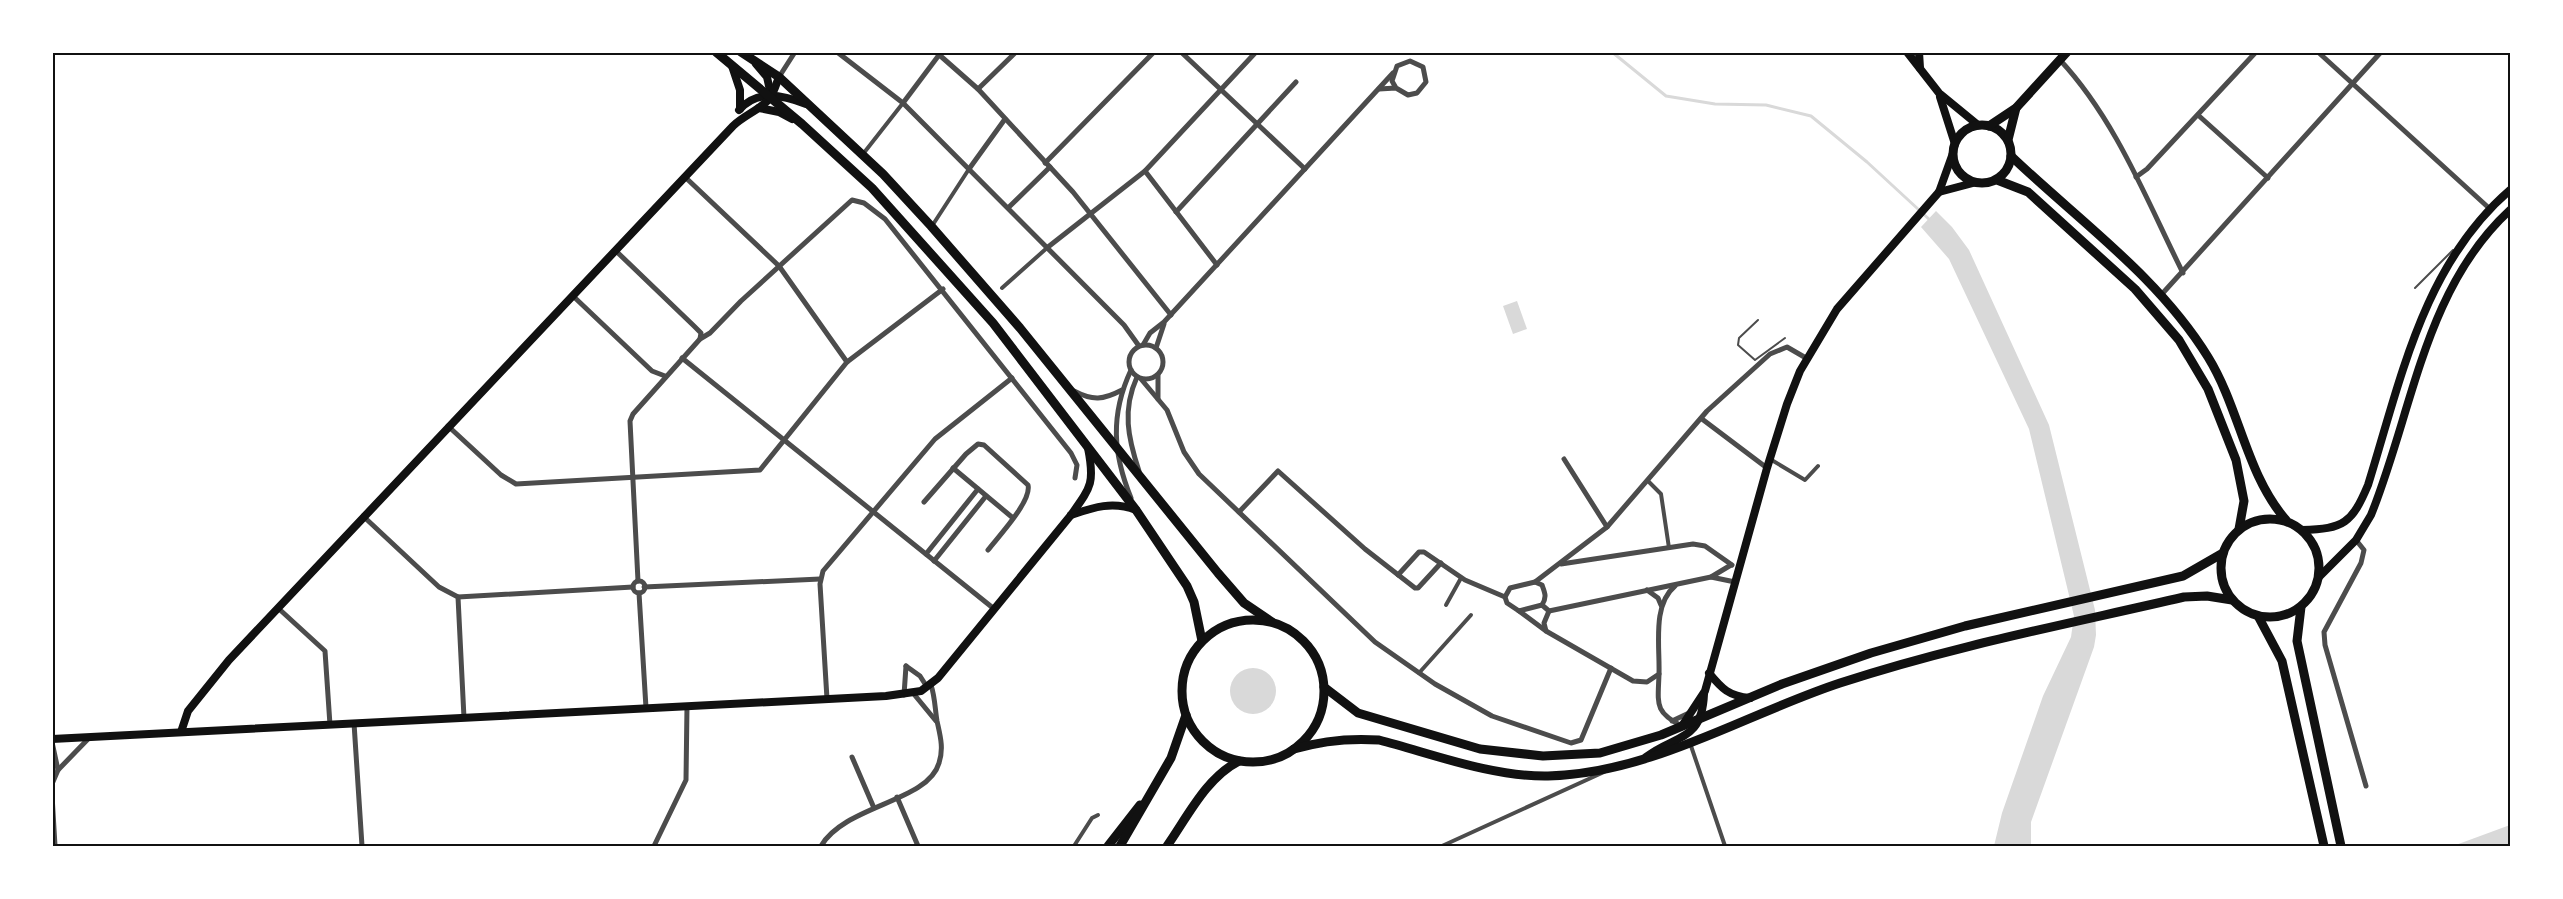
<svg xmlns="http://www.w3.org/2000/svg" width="2563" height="899" viewBox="0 0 2563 899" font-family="Manrope,sans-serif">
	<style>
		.water { fill: #d9d9d9 }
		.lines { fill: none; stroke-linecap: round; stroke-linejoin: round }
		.stream { stroke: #d9d9d9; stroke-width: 3 }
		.service { stroke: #4c4c4c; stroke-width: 2 }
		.pedestrian { stroke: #4c4c4c; stroke-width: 4 }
		.minor { stroke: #4c4c4c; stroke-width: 5 }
		.secondary { stroke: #111; stroke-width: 8 }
		.primary { stroke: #111; stroke-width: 8 }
		.trunk { stroke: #111; stroke-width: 9 }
		.neatline { fill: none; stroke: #111; stroke-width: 2 }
	</style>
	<rect width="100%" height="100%" fill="#fff"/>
	<!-- water -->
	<g class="water">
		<path d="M1936,211L1952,227L1969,250L2049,425L2095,610L2096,635L2094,647L2031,822V846H1994L2002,813L2043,696L2071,637L2074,616L2029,429L1949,259L1921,227Z"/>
		<path d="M1517,301L1527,329L1513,334L1503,306Z"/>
		<circle cx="1253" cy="691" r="23"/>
		<path d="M2510,825V846H2453Z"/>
	</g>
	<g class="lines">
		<!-- stream -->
		<path class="stream" d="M1612,52L1666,96L1715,104L1766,105L1811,116L1867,162L1931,221"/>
		<!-- service -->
		<g class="service">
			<path d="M2415,288L2453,250"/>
			<path d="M1758,320L1739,338L1738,345L1755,360L1785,338"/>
		</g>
		<!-- pedestrian -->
		<g class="pedestrian">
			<path d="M863,154L903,103"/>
			<path d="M932,226L969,169"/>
			<path d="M1002,288L1048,247"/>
			<path d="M1770,459L1805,480L1818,466"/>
			<path d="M1648,481L1661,494L1669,548"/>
			<path d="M1446,605L1461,578"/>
			<path d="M1419,673L1471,615"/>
			<path d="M1690,743L1725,846"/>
			<path d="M1074,846L1092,818L1098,815"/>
			<path d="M1442,846L1604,772"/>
		</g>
		<!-- minor -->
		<g class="minor">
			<path d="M837,52L903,103L1124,325L1139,346"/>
			<path d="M936,52L978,89L1073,192L1171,315"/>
			<path d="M1181,52L1305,169"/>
			<path d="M2318,52L2490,209"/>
			<path d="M2060,60C2116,120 2147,201 2183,273"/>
			<path d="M779,77L795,52"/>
			<path d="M978,89L1016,52"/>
			<path d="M1379,89L1396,88L1408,95L1417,93L1426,82L1423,67L1410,61L1397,66L1392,81L1396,88"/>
			<path d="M903,103L939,55"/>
			<path d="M2198,115L2268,178"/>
			<path d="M1045,163L1154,52"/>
			<path d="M969,169L1005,119"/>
			<path d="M1145,171L1217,265"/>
			<path d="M685,177L779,266L847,362"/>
			<path d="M2136,177L2147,169L2256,52"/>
			<path d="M1009,207L1050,167"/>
			<path d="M1176,212L1296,82"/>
			<path d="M1048,247L1145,171L1256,52"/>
			<path d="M616,251L694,326L701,333L700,339"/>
			<path d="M2162,294L2381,52"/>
			<path d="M573,296L652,371L665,376"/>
			<circle cx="1146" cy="362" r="17"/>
			<path d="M1143,345L1150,333L1164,322L1393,73"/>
			<path d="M1156,348L1164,324"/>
			<path d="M682,358L993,608"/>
			<path d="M1131,370C1110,415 1113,454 1131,498"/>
			<path d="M1158,375V399"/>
			<path d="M1137,377C1122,410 1128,438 1139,471"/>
			<path d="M1141,379L1167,410L1184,452L1199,474L1375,642L1435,684L1492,716L1571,743L1581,740L1611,668"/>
			<path d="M1074,391C1093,401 1103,400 1122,390"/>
			<path d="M1702,419L1767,468"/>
			<path d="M448,426L501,475L516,484L760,470L847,362L943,289"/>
			<path d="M1564,459L1607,527"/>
			<path d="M953,468L1013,518"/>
			<path d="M924,502L966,454L978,444L984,445L1028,485C1032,501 998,537 988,550"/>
			<path d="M1239,512L1278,471L1365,549L1415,588H1418L1441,563"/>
			<path d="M363,516L439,587L458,597L464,718"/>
			<path d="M2356,540L2364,550L2361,563L2324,632L2325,645L2366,786"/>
			<path d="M926,554L978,489"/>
			<path d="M934,561L986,496"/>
			<path d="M1561,564L1693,544L1705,546L1732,565"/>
			<path d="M1398,575L1419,552H1424L1465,580L1505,597"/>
			<path d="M1711,577L1735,582"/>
			<path d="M638,581L630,421L633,414L700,339L710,333L741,301L852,200L864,203L885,219L1071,453L1077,465L1075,478"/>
			<circle cx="639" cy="587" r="6"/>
			<path d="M1535,582L1607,527L1707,411L1770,354L1787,347L1806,358"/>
			<path d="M1535,582L1542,585C1545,593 1547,597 1542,605L1519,611L1507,603L1505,597L1510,588Z"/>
			<path d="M644,587L820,579"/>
			<path d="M1647,590L1658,598L1661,605"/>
			<path d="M639,593L646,708"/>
			<path d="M458,597L633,587"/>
			<path d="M1542,605L1549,611L1711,577L1731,565"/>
			<path d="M278,608L325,651L330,725"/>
			<path d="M1519,611L1546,631L1633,681L1647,682L1659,674C1660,646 1652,605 1675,586"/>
			<path d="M1546,631L1544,623L1549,611"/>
			<path d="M906,666L920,676L927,687"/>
			<path d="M1659,674C1658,704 1654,712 1682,726"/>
			<path d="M913,693L936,721"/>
			<path d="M904,695L906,666"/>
			<path d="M827,699L820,584L823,571L935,439L1012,378"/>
			<path d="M1672,721L1689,713"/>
			<path d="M354,723L362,846"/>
			<path d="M52,742L58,770"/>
			<path d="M852,757L874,808"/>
			<path d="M52,784L58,770L90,737"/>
			<path d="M52,795L55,846"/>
			<path d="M897,797L918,846"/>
			<path d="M654,846L686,780L687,706"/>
			<path d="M821,846C845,805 928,802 939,763C944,748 940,735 937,721C935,709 935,697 931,685"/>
		</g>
		<!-- secondary -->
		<g class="secondary">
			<path d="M1919,52L1920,68"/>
			<path d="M756,64L767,77L771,95"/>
			<path d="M732,66L740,90V109"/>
			<path d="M759,108L779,112L792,119"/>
			<path d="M739,110C757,89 783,95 806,104"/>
			<path d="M1939,192L1973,183"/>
			<path d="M1071,515C1094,507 1113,501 1136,510"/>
			<path d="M2302,530C2344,529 2352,523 2368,485C2401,379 2423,265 2510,190"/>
			<path d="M2319,577L2356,540L2371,515C2413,411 2424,289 2510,210"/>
			<path d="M1709,673C1722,689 1729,696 1750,698"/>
			<path d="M1682,726L1705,691L1767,468L1787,404L1800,371L1837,309L1939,192L1953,153"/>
			<path d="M181,732L188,711L229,660L733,126C743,116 761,109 769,99C774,93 776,84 779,77"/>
			<path d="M52,739L886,696L921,691L938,678L1071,515C1091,487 1095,483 1088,448"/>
			<path d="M1646,757C1676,734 1702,742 1704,694"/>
		</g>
		<!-- primary -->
		<g class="primary">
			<path d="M1907,52L1939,93L1978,125"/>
			<path d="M1940,97L1955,144"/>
		</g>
		<!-- trunk -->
		<g class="trunk">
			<path d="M716,52L802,124L872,188L993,323L1136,510L1187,586L1194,602L1202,641"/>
			<path d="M741,52L779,77L883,174L931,226L1020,328L1218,573L1244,603L1272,622"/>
			<circle cx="1982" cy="154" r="29"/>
			<path d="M1989,126L2016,108L2067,52"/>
			<path d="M2008,140L2016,108"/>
			<path d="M2011,156C2079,221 2158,276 2208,357C2240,409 2246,474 2286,520"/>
			<path d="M1997,180L2028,192L2135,289L2179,340L2208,389L2236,460L2244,501L2239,529"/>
			<circle cx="2270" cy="568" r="49"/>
			<path d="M2301,607L2297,641L2341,846"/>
			<path d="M2258,616L2282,661L2324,846"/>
			<circle cx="1253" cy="691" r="71"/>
			<path d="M1324,687L1358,713L1480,749L1543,756L1600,753L1661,735L1782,684L1871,653L1965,626L2183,576L2223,553"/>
			<path d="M1294,749C1321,741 1350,738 1379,740C1433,754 1492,777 1548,776C1653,773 1743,715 1840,683C1953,646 2068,624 2184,597L2207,596L2232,600"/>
			<path d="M1108,846L1140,805"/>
			<path d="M1120,846L1171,758L1186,715"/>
			<path d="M1167,846C1188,816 1206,778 1239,761"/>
		</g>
	</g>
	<!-- border -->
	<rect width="2563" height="899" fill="none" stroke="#ffffff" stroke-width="108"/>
	<rect x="54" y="54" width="2455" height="791" class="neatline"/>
</svg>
